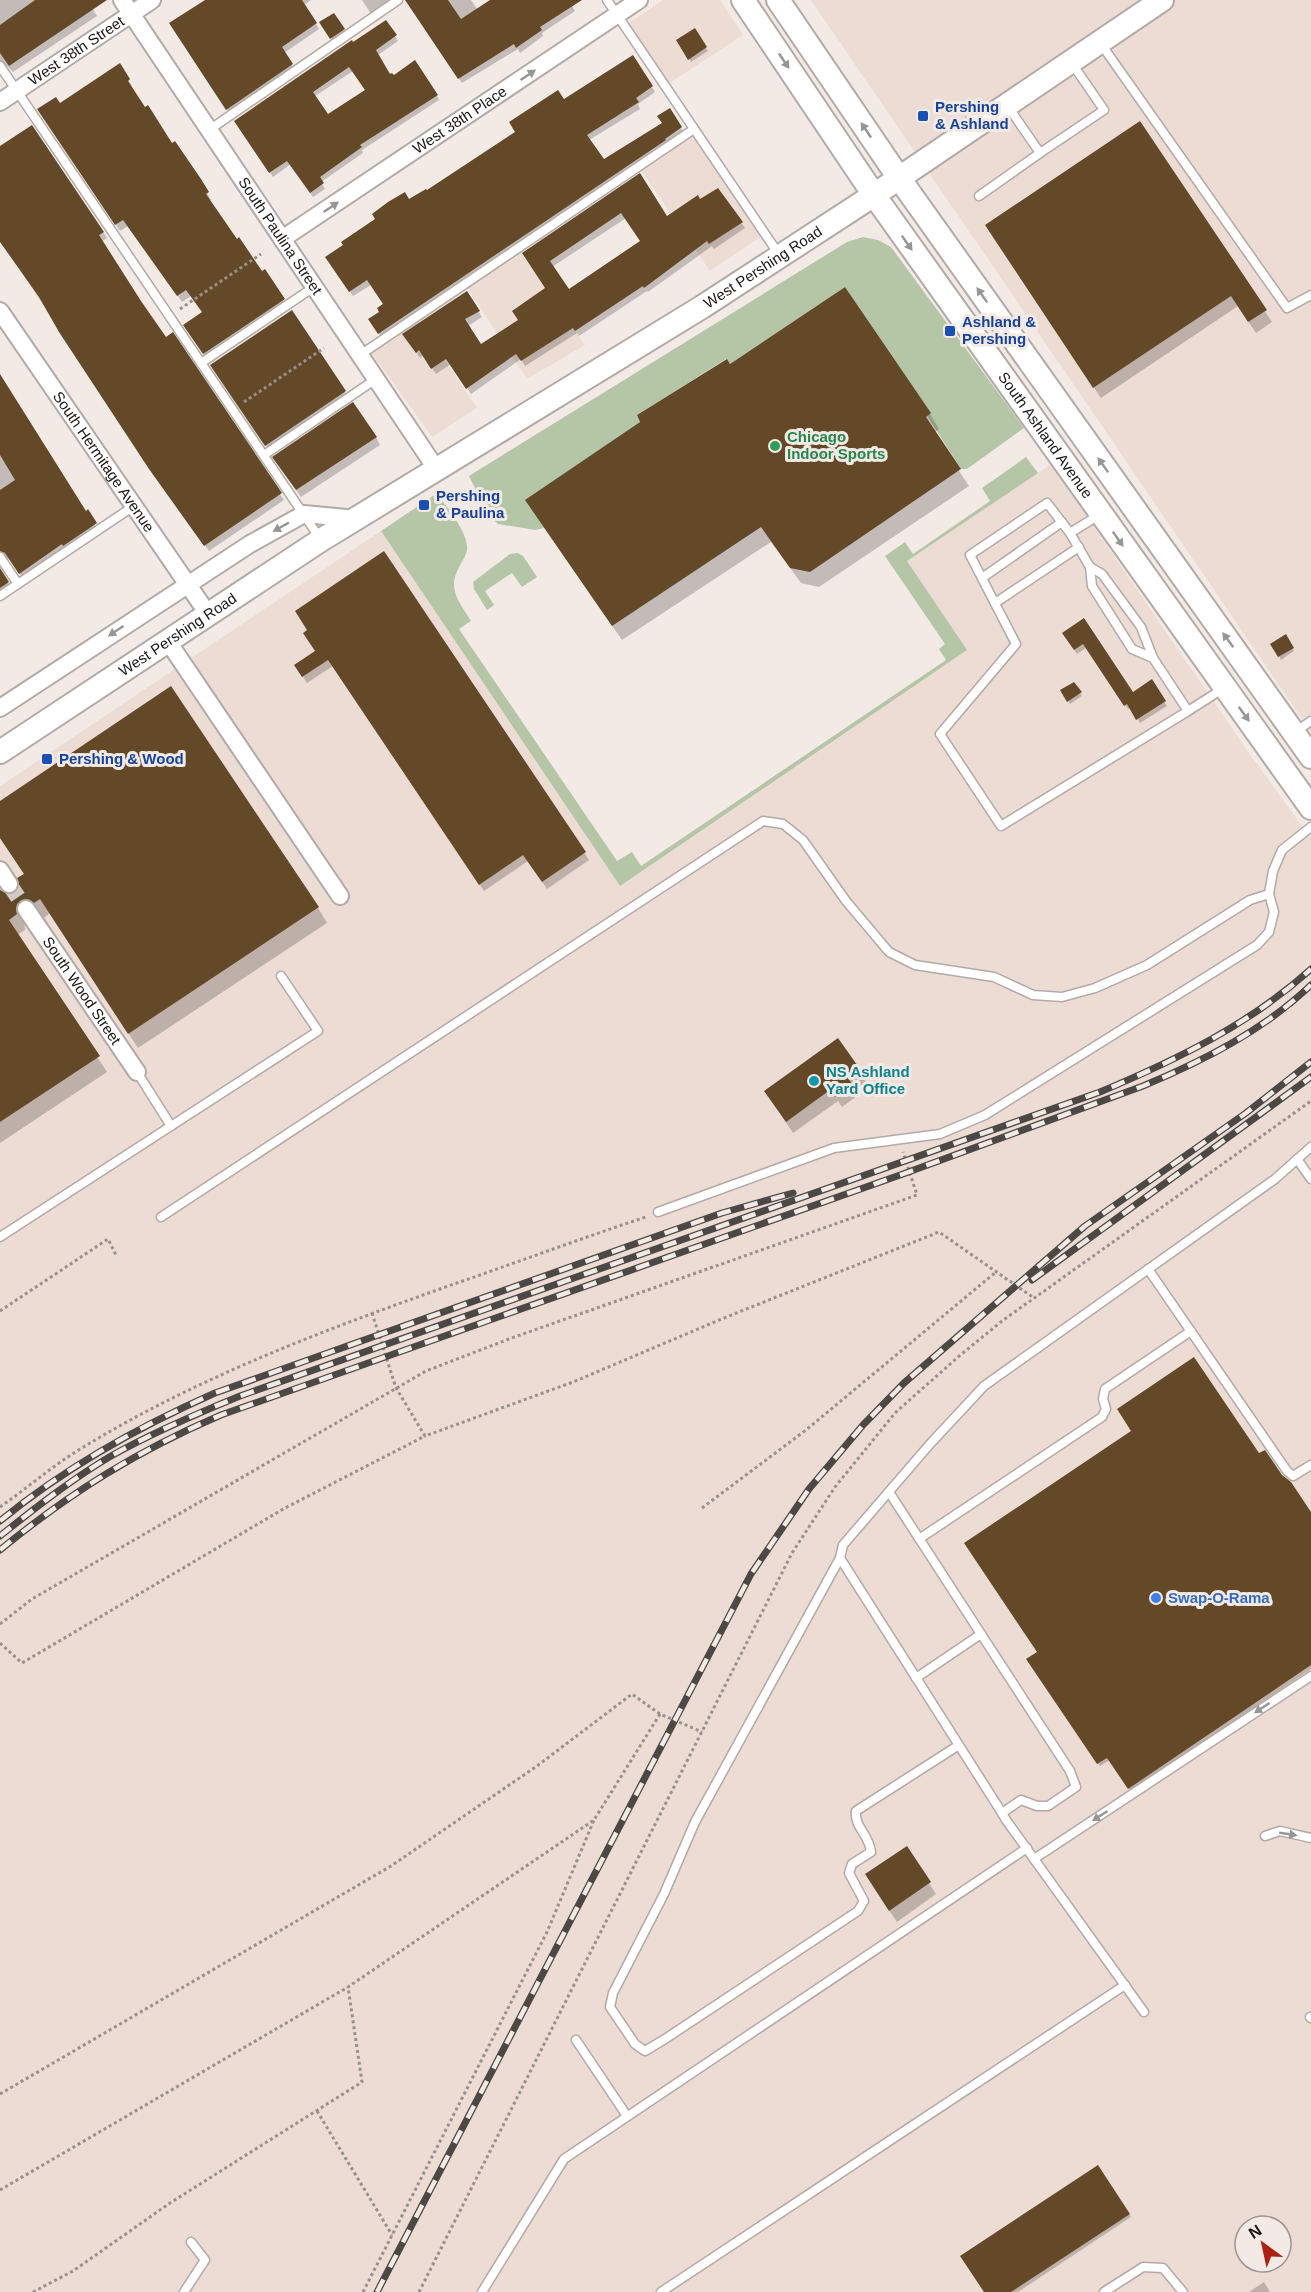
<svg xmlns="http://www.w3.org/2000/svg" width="1311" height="2292" viewBox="0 0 1311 2292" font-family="Helvetica,sans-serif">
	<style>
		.built { fill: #ecdcd4; fill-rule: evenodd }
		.green { fill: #b5c6a7 }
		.shadow { fill: #0003; fill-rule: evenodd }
		.building { fill: #644928; fill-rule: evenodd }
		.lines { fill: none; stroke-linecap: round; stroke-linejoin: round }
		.minor-tunnel { stroke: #d2cac6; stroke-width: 16; stroke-dasharray: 16 8; stroke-linecap: butt }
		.service-casing { stroke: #b2aaa6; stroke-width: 11 }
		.minor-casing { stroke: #b2aaa6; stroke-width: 20 }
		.secondary-casing { stroke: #b2aaa6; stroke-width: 26 }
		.path { stroke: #97908d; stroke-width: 3; stroke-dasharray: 3 3; stroke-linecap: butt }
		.service { stroke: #fff; stroke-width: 8 }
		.minor { stroke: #fff; stroke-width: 16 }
		.secondary { stroke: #fff; stroke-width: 22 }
		.rail-casing { stroke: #4c4845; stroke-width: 7 }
		.rail { stroke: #f3eae6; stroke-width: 4.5; stroke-dasharray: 14; stroke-linecap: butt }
		.oneway { fill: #989695 }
		.transit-dot { fill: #1a4fb4; stroke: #f3eae6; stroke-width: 2 }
		.leisure-dot { fill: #2e9e5b; stroke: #f3eae6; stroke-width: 2 }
		.culture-dot { fill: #0f9aa8; stroke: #f3eae6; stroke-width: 2 }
		.shop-dot { fill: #3f7fe0; stroke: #f3eae6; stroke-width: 2 }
		.labels { text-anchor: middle; stroke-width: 6; stroke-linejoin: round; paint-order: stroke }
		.street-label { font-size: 15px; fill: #191614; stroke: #f3eae6 }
		.transit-label { font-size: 15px; font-weight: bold; fill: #164399; stroke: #f3eae6; text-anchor: start }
		.leisure-label { font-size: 15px; font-weight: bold; fill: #27864d; stroke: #f3eae6; text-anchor: start }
		.culture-label { font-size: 15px; font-weight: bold; fill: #0d838f; stroke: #f3eae6; text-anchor: start }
		.shop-label { font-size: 15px; font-weight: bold; fill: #366cbe; stroke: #f3eae6; text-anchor: start }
	</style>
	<rect width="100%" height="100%" fill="#f3eae6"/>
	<!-- built -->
	<g class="built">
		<path d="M663,0H720L743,35L665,86L625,26Z"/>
		<path d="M811,0H1311V732Z"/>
		<path d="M694,129L765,234L710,271L639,167Z"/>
		<path d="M518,249L585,345L527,379L465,284Z"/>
		<path d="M416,318L477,408L432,437L369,349Z"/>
		<path d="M1051,464L1251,756L1311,838V2292H0V786L381,531L620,886L966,650L907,561ZM1245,2226H1281V2262H1245Z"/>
	</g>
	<!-- green -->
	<g class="green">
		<path d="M863,237L878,240L891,247L1024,428L967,469H961L845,287L730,364L726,359L637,415L640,422L526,500L544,528L535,530L498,524L489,516L469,476L847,242Z"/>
		<path d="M1026,457L1038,473L907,561L967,650L620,886L381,531L436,494C447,505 473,539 466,554C462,563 454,573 454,584C454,598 464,609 471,621L459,629L617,861L632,852L641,866L946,660L939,649L945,644L885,556L905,542L913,554L990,501L982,488Z"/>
		<path d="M518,553L523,556L537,577L522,587L512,573L485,591L494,605L487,610L474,589L473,582L510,554Z"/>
	</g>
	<!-- shadow -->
	<g class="shadow">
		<path d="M0,0H87L97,16L13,72L7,66L0,67Z"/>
		<path d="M207,0H311L304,5L319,29L284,53L295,70L231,115L173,28Z"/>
		<path d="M362,0H400L373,17Z"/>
		<path d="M407,0H471L481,15L504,0H581L572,6L575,11L542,33L543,36L520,53L518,49L462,83Z"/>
		<path d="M333,15L345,33L333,41L321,22Z"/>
		<path d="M386,22L398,41L378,55L390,76L437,96L439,100L362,150L363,153L321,182L325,189L313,197L291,164L273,177L238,125ZM353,71L367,90L328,117L315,96Z"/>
		<path d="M694,30L708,51L691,62L678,41Z"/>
		<path d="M633,57L655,92L638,104L640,109L589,140L603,161L663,124L670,110L684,133L382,338L373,325L384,304L371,285L353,296L331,263L409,201L426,192Z"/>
		<path d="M120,65L132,86L130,88L171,145L200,180L211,200L209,201L236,241L287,306L208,360L189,332L203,313L191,296L182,302L128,226L120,231L43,115Z"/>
		<path d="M1140,123L1272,322L1256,333L1238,306L1101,398L993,237Z"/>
		<path d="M0,149L103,232L107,238L101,242L165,339L172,334L284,500L209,551L155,475L0,239Z"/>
		<path d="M639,176L667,218L718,190L745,228L714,249L712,246L648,292L647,291L579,336L577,333L525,366L521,359L471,394L451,364L436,374L423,355L420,358L408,340L466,293L482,317L468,326L481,346L519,320L547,288L528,259ZM626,218L641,242L568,291L552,267Z"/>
		<path d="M327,363L349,399L271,453L216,372Z"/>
		<path d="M730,366L930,414L939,429L934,433L969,486L819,587L801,583L771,542L622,640L536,516Z"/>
		<path d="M0,377L85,513L87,512L99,531L24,580L10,560L5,557L0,558Z"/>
		<path d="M376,437L380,445L301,497L279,465Z"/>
		<path d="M383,553L589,860L547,889L528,861L484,891L333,666L307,683L300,672L317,651Z"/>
		<path d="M0,571L12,590L0,598Z"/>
		<path d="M1084,620L1132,694L1151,681L1167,706L1140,723L1131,708L1128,709L1086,648L1077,654L1064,633Z"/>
		<path d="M1285,636L1294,651L1281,660L1272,644Z"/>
		<path d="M1074,684L1082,696L1070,704L1062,690Z"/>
		<path d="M0,803L318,908L327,923L138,1048L50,913L44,918L40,914L29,915L24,921L25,930L17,935L107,1072L0,1143V891L9,896L16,894L25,875L0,838Z"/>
		<path d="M838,1041L866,1082L854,1090L857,1096L842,1107L838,1101L793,1133L766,1092Z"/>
		<path d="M1259,1456L1311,1515V1669L1131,1791L1110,1760L1100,1766L1030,1663Z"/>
		<path d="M906,1848L936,1894L897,1922L873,1886Z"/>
		<path d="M1098,2167L1131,2217L1018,2292H986Z"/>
		<path d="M1264,2282L1270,2292H1249Z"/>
	</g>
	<!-- building -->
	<g class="building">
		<path d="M35,0H107L9,66L0,53V25Z"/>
		<path d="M205,0H302L317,23L282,47L293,64L226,110L169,23Z"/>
		<path d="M405,0H448L461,19L490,0H582L540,27L542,30L516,48L514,44L458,79Z"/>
		<path d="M334,13L345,29L330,39L319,22Z"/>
		<path d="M386,20L397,35L376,50L390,74L392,73L394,75L415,60L438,95L360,145L362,147L320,177L324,183L310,193L287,161L269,173L234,121L352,40L353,42ZM349,67L365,90L328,114L313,92Z"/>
		<path d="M695,28L707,47L688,60L676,40Z"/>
		<path d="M633,55L653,86L636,98L639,102L587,135L604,159L662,123L657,116L670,108L682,127L665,139L666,140L378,334L368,319L379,312L377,308L383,304L367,280L349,292L325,257L343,245L341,242L375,219L372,214L388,202L405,192L409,199L426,189L427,190L515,132L509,122L558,90L564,99Z"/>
		<path d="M120,63L130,79L128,81L145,107L148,105L172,143L175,141L201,179L209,192L206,194L237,239L239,237L262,271L265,269L285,299L203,354L183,325L202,312L186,290L177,296L123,220L115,225L37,109L56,97L60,103Z"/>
		<path d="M1140,121L1267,310L1248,322L1231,296L1093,388L985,225Z"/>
		<path d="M32,125L104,232L99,235L141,301L166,337L173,332L282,493L204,546L149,469L59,332L39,297L0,242V146Z"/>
		<path d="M640,173L667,216L698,195L700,199L718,188L743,222L709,244L707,241L644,288L643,286L575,331L573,328L521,361L516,354L466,389L446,359L431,369L419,350L416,353L402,334L467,291L480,311L465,319L481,344L518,320L512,311L545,288L522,253ZM621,213L640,241L569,289L550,261Z"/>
		<path d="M845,287L931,413L926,417L961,469L810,572L790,568L761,527L612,626L525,500L640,422L637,415L727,359L730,364Z"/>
		<path d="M292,310L346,391L265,446L210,365Z"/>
		<path d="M0,374L86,511L88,509L97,523L63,546L62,544L19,574L5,553L0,551V490L15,480L0,455Z"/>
		<path d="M353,402L377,437L296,490L272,457Z"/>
		<path d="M384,551L586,852L542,882L523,855L479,885L328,660L302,677L294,665L315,651L303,633L307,630L295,611Z"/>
		<path d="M0,568L9,582L0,588Z"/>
		<path d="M1084,618L1133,692L1152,679L1166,701L1136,720L1127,704L1124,706L1083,644L1074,650L1062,633Z"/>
		<path d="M1286,634L1294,648L1278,657L1270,644Z"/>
		<path d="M1074,682L1082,692L1067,702L1060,690Z"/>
		<path d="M171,686L319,907L128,1034L40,899L34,903L26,899L20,901L16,909L17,914L9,920L100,1056L0,1122V890L9,894L15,892L19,884L17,878L24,874L0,838V801Z"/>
		<path d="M838,1038L860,1069L848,1078L852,1084L835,1097L830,1090L786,1122L764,1091Z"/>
		<path d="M1194,1357L1259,1453L1265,1450L1282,1475L1291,1482L1311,1512V1665L1128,1789L1107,1758L1097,1764L1026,1659L1037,1652L964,1543L1131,1431L1117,1409Z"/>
		<path d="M907,1846L931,1882L889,1911L865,1874Z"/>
		<path d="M1098,2165L1130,2214L1011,2292H984L960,2256Z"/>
	</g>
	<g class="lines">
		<!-- minor-tunnel -->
		<path class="minor-tunnel" d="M9,884L26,909"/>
		<defs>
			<g id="service">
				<path d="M607,0L780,256"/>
				<path d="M1101,44L1287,308L1311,295"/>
				<path d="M0,66L321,540"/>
				<path d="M1007,105L1040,153L1104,110L1071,62"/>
				<path d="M209,130L398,0"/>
				<path d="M979,196L1040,153"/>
				<path d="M360,355L694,129"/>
				<path d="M201,363L314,287"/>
				<path d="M264,455L376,379"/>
				<path d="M1099,515L1070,533L1090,567L1102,574L1141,627L1153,658L1188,711L1224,688"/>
				<path d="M1070,533L1047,503L970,555L1016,644L940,734L1001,826L1188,711"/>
				<path d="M0,557L18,584"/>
				<path d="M1090,567L1092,586L1132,649L1153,658"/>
				<path d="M982,578L1062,522"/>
				<path d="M0,596L134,506"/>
				<path d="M995,603L1079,547"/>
				<path d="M1295,732L1311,721"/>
				<path d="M171,1126L318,1031L281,976"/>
				<path d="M1297,1159L1311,1179"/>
				<path d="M658,1212L834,1148L940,1134L985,1115L1257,945L1269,932L1274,912L1269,894L1273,871L1282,850L1311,827"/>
				<path d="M161,1217L763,821L783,824L803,840L846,901L889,952L915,965L994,977L1033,995L1062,997L1095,988L1147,965L1250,900L1269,894"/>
				<path d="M0,1237L171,1126L137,1072"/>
				<path d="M1148,1269L1287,1471L1293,1476L1311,1465"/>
				<path d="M889,1492L981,1634"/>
				<path d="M919,1539L1102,1417L1106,1409L1103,1399L1105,1389L1191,1331"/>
				<path d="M840,1558L843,1545L930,1444L984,1386L1275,1179L1311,1147"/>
				<path d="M916,1678L981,1634L1070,1771L1076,1787L1048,1806H1037L1021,1800L1002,1813"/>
				<path d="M959,1745L856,1811C854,1827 869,1834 871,1852L852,1864L849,1873L864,1901L858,1911L665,2039L645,2051L635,2044L610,2007L613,1993L664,1894L695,1822L840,1558C894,1643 948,1728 1002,1813L1006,1820L1144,2012"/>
				<path d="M1265,1836L1280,1831L1311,1838"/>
				<path d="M1034,1859L1311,1676"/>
				<path d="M1310,2017L1311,2018"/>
				<path d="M576,2040L627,2116"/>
				<path d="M184,2292L205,2260L191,2242"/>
				<path d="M482,2292L564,2159L1027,1848"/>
				<path d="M661,2292L1125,1985"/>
				<path d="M1104,2292L1143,2267L1163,2268L1183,2292"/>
			</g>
			<g id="minor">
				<path id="s1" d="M122,0L437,470"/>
				<path id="s2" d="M0,102L152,0"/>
				<path id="s3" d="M282,239L639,0"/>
				<path id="s4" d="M0,311L208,614"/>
				<path d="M167,640L340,896"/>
				<path d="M0,708L250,544L304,514L357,519"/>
				<path d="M0,870L9,884"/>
				<path id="s5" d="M26,909L137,1072"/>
			</g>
			<g id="secondary">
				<path id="s6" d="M743,0L874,195L1311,808"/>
				<path d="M778,0L899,178L1311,757"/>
				<path id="s7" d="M0,752L321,540L702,307L874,195L1162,0"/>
			</g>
		</defs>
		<!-- service casing -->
		<use href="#service" class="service-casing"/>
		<!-- minor casing -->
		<use href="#minor" class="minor-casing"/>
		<!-- secondary casing -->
		<use href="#secondary" class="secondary-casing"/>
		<!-- path -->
		<g class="path">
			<path d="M180,309L261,254"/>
			<path d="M244,402L324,348"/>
			<path d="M0,1311L108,1239L116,1255"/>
			<path d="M372,1313L396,1388L425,1436L573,1382L724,1318L939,1232L1034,1298"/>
			<path d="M0,1507C26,1489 50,1468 77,1451C195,1378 324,1330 454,1284C518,1262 582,1238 646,1217"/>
			<path d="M702,1508L806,1430L996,1272"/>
			<path d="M0,1624L32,1599L426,1371L509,1339L917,1195L903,1152"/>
			<path d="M0,1643L22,1663L285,1508L425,1436"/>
			<path d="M0,2094L391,1866L537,1766L632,1694L660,1714L702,1732"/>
			<path d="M317,2111L392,2235"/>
			<path d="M0,2190L348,1987L594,1820L660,1714"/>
			<path d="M33,2292L73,2271L170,2203L362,2082L348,1987"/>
			<path d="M363,2292L547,1932L594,1820"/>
			<path d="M419,2292L792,1553L835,1487L895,1413L958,1357L1002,1321L1311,1101"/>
		</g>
		<!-- service -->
		<use href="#service" class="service"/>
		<!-- minor -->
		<use href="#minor" class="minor"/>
		<!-- secondary -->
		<use href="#secondary" class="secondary"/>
		<defs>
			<g id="rail">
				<path d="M1032,1280L1311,1077"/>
				<path d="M0,1521C66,1467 138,1427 215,1393L722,1213L793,1193"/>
				<path d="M0,1536C35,1508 72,1479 111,1456C152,1433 196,1414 240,1396L1100,1092C1176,1060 1249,1025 1311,969"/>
				<path d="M0,1550C71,1492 137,1451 221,1415L903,1174L1143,1086C1203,1061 1264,1030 1311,985"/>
				<path d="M377,2292L751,1574L809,1489L863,1425L904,1383L1085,1226L1246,1113L1311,1062"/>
			</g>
		</defs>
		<!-- rail casing -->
		<use href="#rail" class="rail-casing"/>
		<!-- rail -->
		<use href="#rail" class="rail"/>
	</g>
	<!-- one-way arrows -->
	<defs><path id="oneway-solid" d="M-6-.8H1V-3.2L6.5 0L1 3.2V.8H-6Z" transform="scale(1.5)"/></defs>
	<g class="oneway">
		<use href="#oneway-solid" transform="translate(784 61) rotate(56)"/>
		<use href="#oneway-solid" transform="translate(528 75) rotate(-34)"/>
		<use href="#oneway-solid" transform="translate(866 130) rotate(-124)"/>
		<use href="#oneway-solid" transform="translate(331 207) rotate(-34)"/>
		<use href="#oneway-solid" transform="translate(907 243) rotate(55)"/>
		<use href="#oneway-solid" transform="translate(982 295) rotate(-125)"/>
		<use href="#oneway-solid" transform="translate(1103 465) rotate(-125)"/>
		<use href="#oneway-solid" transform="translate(281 527) rotate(151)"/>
		<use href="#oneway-solid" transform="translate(1118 539) rotate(55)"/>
		<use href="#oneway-solid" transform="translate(116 631) rotate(146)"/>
		<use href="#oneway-solid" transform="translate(1228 640) rotate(-126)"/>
		<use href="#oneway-solid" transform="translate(1244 714) rotate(54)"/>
		<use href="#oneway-solid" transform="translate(1262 1708) rotate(147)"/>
		<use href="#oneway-solid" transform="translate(1100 1816) rotate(147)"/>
		<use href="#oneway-solid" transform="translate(1288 1834) rotate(9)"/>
	</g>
	<!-- markers -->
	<g class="transit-dot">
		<rect x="917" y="110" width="12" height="12" rx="3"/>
		<rect x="944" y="325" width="12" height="12" rx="3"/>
		<rect x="418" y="499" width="12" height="12" rx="3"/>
		<rect x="41" y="753" width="12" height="12" rx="3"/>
	</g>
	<circle class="leisure-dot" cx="775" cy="446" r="6"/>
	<circle class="culture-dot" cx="814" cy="1081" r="6"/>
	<circle class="shop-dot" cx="1156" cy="1598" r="6"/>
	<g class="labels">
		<!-- street labels -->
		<g class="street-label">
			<text dy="5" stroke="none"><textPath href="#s2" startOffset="92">West 38th Street</textPath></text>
			<text dy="5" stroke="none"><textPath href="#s3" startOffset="214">West 38th Place</textPath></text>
			<text dy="5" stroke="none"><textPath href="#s1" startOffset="284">South Paulina Street</textPath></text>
			<text dy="5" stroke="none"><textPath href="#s7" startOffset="904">West Pershing Road</textPath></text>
			<text dy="5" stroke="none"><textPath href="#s6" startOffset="530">South Ashland Avenue</textPath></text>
			<text dy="5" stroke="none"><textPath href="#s4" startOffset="183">South Hermitage Avenue</textPath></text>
			<text dy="5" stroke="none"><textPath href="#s7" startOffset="213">West Pershing Road</textPath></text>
			<text dy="5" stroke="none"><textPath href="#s5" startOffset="99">South Wood Street</textPath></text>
		</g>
		<!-- transit labels -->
		<g class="transit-label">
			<text x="935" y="112">Pershing<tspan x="935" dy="17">&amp; Ashland</tspan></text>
			<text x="962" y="327">Ashland &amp;<tspan x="962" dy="17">Pershing</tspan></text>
			<text x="436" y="501">Pershing<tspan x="436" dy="17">&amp; Paulina</tspan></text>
			<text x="59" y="764">Pershing &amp; Wood</text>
		</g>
		<!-- leisure labels -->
		<g class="leisure-label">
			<text x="787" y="442">Chicago<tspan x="787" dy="17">Indoor Sports</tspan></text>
		</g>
		<!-- culture labels -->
		<g class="culture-label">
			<text x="826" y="1077">NS Ashland<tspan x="826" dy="17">Yard Office</tspan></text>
		</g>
		<!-- shop labels -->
		<g class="shop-label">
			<text x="1168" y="1603">Swap-O-Rama</text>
		</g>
	</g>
	<!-- north arrow -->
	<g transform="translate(1263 2244) rotate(327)"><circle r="28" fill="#f3eae6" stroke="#9c9592" stroke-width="1.5"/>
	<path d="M0-4.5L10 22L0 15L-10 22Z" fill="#ae1f11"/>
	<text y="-9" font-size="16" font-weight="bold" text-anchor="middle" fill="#191614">N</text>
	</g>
</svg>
